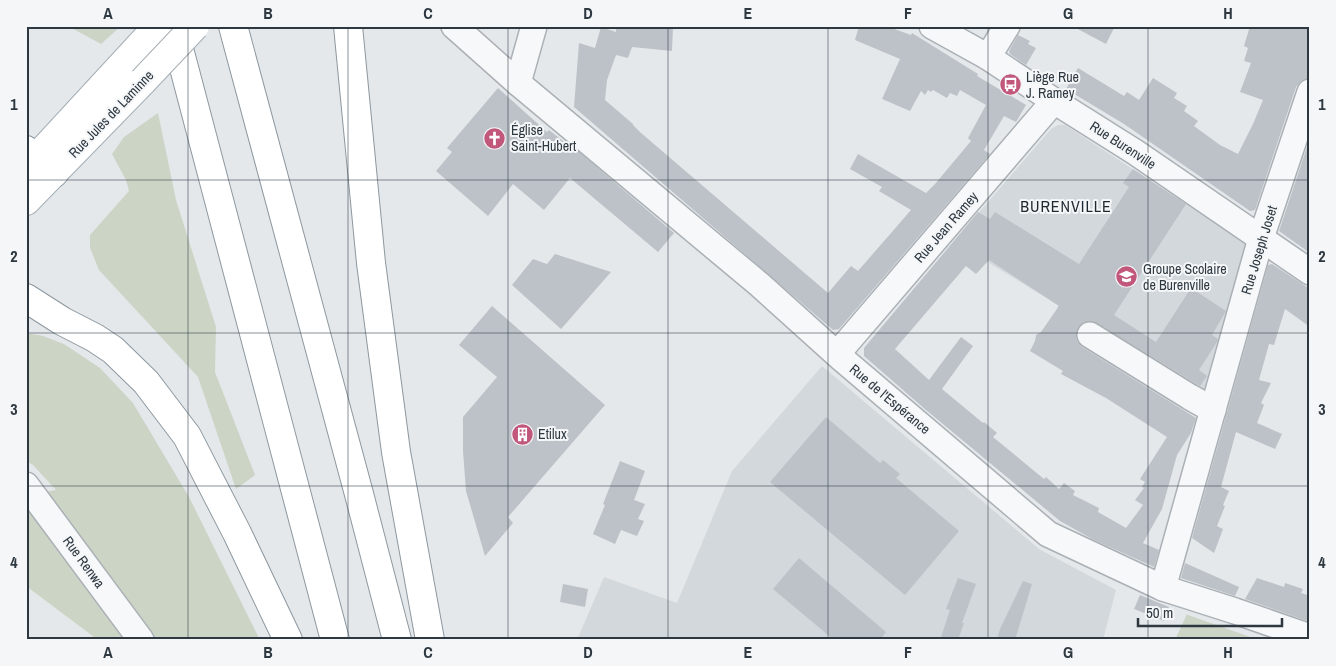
<svg xmlns="http://www.w3.org/2000/svg" width="1336" height="666" viewBox="0 0 1336 666" font-family="'Archivo Narrow',sans-serif">
	<style>
		.built { fill: #d3d8dc }
		.green { fill: #ccd4c6 }
		.building { fill: #bcc2c7; fill-rule: evenodd }
		.lines { fill: none; stroke-linecap: round; stroke-linejoin: round }
		.minor-casing { stroke: #aab0b5; stroke-width: 28 }
		.major-casing { stroke: #a5aeb5; stroke-width: 30 }
		.highway-casing { stroke: #8d98a0; stroke-width: 30 }
		.minor { stroke: #f7f8f9; stroke-width: 25 }
		.major { stroke: #fff; stroke-width: 28 }
		.highway { stroke: #fff; stroke-width: 28 }
		.major-bridge-casing { stroke: #a5aeb5; stroke-width: 30; stroke-linecap: butt }
		.major-bridge { stroke: #fff; stroke-width: 28 }
		.grid { fill: none; stroke: #2e3841; stroke-width: 1; stroke-opacity: 0.55 }
		.labels { text-anchor: middle; stroke-width: 4; stroke-linejoin: round; paint-order: stroke }
		.poi-label { font-size: 14px; fill: #2e3841; stroke: #f4f6f8; text-anchor: start }
		.street-label { font-size: 14px; fill: #2e3841; stroke: #f4f6f8 }
		.quarter-label { font-size: 16px; letter-spacing: 1px; fill: #1f2932; stroke: #f4f6f8 }
		.neatline { fill: none; stroke: #2e3841; stroke-width: 2 }
		.grid-label { font-size: 16px; text-anchor: middle; font-weight: bold; fill: #2e3841 }
	</style>
	<rect width="100%" height="100%" fill="#e4e8eb"/>
	<!-- built -->
	<g class="built">
		<path d="M1058,125H1065L1243,241L1248,250L1208,398L1096,335L1057,310L1058,305L976,255L951,245L1051,129Z"/>
		<path d="M822,366L1039,549L1116,590L1103,640H577L604,577L677,603L732,471Z"/>
	</g>
	<!-- green -->
	<g class="green">
		<path d="M68,26H121L101,44Z"/>
		<path d="M158,113L176,200L216,327L215,372L255,475L236,489L198,377L99,270L90,248V235L129,191L126,180L112,154L124,137Z"/>
		<path d="M26,333L43,336L64,344L100,368L133,403L189,497L260,640H98L26,586V490L34,494L56,490L33,465L26,461Z"/>
		<path d="M1187,614L1188,615L1259,640H1175Z"/>
	</g>
	<!-- building -->
	<g class="building">
		<path d="M616,26H673L672,51L632,47L628,58L616,55L607,80L605,100L633,124V125L641,133L828,293L851,266L858,271L911,210L879,191L882,187L850,169L858,154L926,193L935,184L971,141L968,138L986,105L960,90L957,96L950,93L947,98L933,90L931,92L928,90L925,95L921,91L910,111L882,99L900,59L855,40L859,26H886L911,35L912,33L978,74L977,76L1026,105L1016,122L1004,116L984,150L990,154L839,329L833,330L574,107L579,43L595,48L601,27L616,32Z"/>
		<path d="M1072,26H1115L1106,44Z"/>
		<path d="M1250,26H1310V78L1301,81L1296,87L1255,210L1250,211L1124,124L1066,89L1078,68L1124,96L1127,92L1139,100L1153,78L1177,93L1174,98L1187,106L1184,111L1198,121L1194,126L1220,145L1238,154L1253,124L1263,100L1240,92L1251,63L1244,61L1248,48L1244,46Z"/>
		<path d="M1018,35L1030,41L1028,44L1036,48L1026,65L1010,54L1009,51Z"/>
		<path d="M498,88L547,132L549,130L577,152L578,151L674,233L658,252L570,178L544,210L513,184L488,216L436,171L452,152L447,148Z"/>
		<path d="M1310,138V253L1279,231Z"/>
		<path d="M1133,169L1186,204L1114,315L1156,342L1191,288L1226,311L1212,335L1218,339L1217,342L1199,370L1207,376L1200,386L1097,323L1090,321L1083,323L1078,328L1076,334L1077,341L1082,347L1196,418L1191,433L1177,455L1162,509L1143,543L1159,550L1154,567L1094,540L1060,521L926,410L864,356V348L938,260L978,212L990,219L995,212L1079,264L1129,187L1123,183ZM989,260L1059,306L1041,332L1036,335L1035,341L1030,351L1063,371L1061,374L1106,398L1167,437L1140,479L1145,482L1142,487L1144,488L1135,500L1143,505L1126,528L1098,512L1099,508L1073,495L1075,491L1064,483L1059,489L1046,477L1044,479L993,437L997,433L984,422L983,423L942,389L973,346L961,337L929,380L895,349L966,266L976,274Z"/>
		<path d="M555,254L611,272L561,329L512,285L533,259L547,264Z"/>
		<path d="M1272,264L1310,289V327L1285,309L1274,345L1269,344L1259,380L1271,383L1261,403L1264,405L1257,423L1282,434L1275,449L1236,432L1221,487L1229,491L1223,505L1225,506L1217,526L1223,529L1214,553L1192,538L1268,265Z"/>
		<path d="M492,306L605,405L508,517L513,523L485,556L466,491L463,451V417L497,377L459,345Z"/>
		<path d="M826,417L880,463L883,460L900,474L896,478L959,531L905,595L770,482Z"/>
		<path d="M620,461L645,471L634,500L645,504L638,519L644,521L637,536L621,530L615,544L593,534L605,505L603,504Z"/>
		<path d="M799,558L886,632L880,640H834L773,589Z"/>
		<path d="M1185,563L1239,587L1235,596L1181,578Z"/>
		<path d="M958,578L976,584L962,623H964L958,640H940L950,610L946,609Z"/>
		<path d="M1257,578L1284,587L1285,583L1303,589L1301,593L1310,596V622L1245,599Z"/>
		<path d="M1023,581L1032,584L1015,640H997L1000,629Z"/>
		<path d="M563,584L588,589L585,607L560,602Z"/>
		<path d="M1140,595L1169,607L1164,621L1134,609Z"/>
	</g>
	<g class="lines">
		<defs>
			<g id="minor">
				<path d="M454,26L518,83L760,285L841,358L1048,534L1163,588L1235,611L1310,637"/>
				<path d="M932,26L988,57L1054,101L1135,152L1310,272"/>
				<path d="M988,57L1007,26"/>
				<path d="M518,83L534,26"/>
				<path d="M1090,335L1190,397L1213,410"/>
				<path d="M837,354L1054,101"/>
				<path d="M26,485L141,640"/>
				<path d="M1163,588L1261,238L1310,92"/>
			</g>
			<g id="major">
				<path d="M26,169L158,26"/>
				<path d="M26,201L143,81"/>
			</g>
			<g id="highway">
				<path d="M173,26L335,640"/>
				<path d="M233,26L359,494L397,640"/>
				<path d="M348,26L371,263L396,452L430,640"/>
				<path d="M26,150L54,173"/>
				<path d="M26,298L62,321L95,338L113,350L146,382L187,436L237,533L288,640"/>
			</g>
		</defs>
		<!-- minor casing -->
		<use href="#minor" class="minor-casing"/>
		<!-- major casing -->
		<use href="#major" class="major-casing"/>
		<!-- highway casing -->
		<use href="#highway" class="highway-casing"/>
		<!-- minor -->
		<use href="#minor" class="minor"/>
		<!-- major -->
		<use href="#major" class="major"/>
		<!-- highway -->
		<use href="#highway" class="highway"/>
		<defs>
			<path id="major-bridge" d="M143,81L195,26"/>
		</defs>
		<!-- major-bridge casing -->
		<use href="#major-bridge" class="major-bridge-casing"/>
		<!-- major-bridge -->
		<use href="#major-bridge" class="major-bridge"/>
	</g>
	<!-- grid -->
	<path class="grid" d="M188,26V640M348,26V640M508,26V640M668,26V640M828,26V640M988,26V640M1148,26V640M26,180H1310M26,333H1310M26,486H1310"/>
	<!-- icons -->
	<defs>
		<symbol id="bus-disc" viewBox="-11 -11 22 22"><circle r="9.5" fill="#c1587b" stroke="#f4f6f8"/><path d="M-5-6H5V4H4V6H2V4H-2V6H-4V4H-5ZM-3.5-4V0h7V-4ZM-3.5 1.2v1.5H-2V1.2ZM2 1.2v1.5H3.5V1.2Z" fill="#fff"/></symbol>
		<symbol id="church-disc" viewBox="-11 -11 22 22"><circle r="9.5" fill="#c1587b" stroke="#f4f6f8"/><path d="M-1.2-6h2.4v3.5h3.3v2.4h-3.3V6h-2.4V-.1h-3.3v-2.4h3.3Z" fill="#fff"/></symbol>
		<symbol id="school-disc" viewBox="-11 -11 22 22"><circle r="9.5" fill="#c1587b" stroke="#f4f6f8"/><path d="M0-5L7-2L0 1L-7-2ZM-4 1L0 2.5L4 1V4Q0 6-4 4Z" fill="#fff"/></symbol>
		<symbol id="building-disc" viewBox="-11 -11 22 22"><circle r="9.5" fill="#c1587b" stroke="#f4f6f8"/><path d="M-4-6H4V6H1V3H-1V6H-4ZM-2.5-4.3h1.7v1.8h-1.7ZM.8-4.3h1.7v1.8H.8ZM-2.5-1h1.7V.8h-1.7ZM.8-1h1.7V.8H.8Z" fill="#fff"/></symbol>
	</defs>
	<g fill-rule="evenodd">
		<use href="#bus-disc" x="998" y="72" width="25" height="25"/>
		<use href="#church-disc" x="482" y="126" width="25" height="25"/>
		<use href="#school-disc" x="1114" y="264" width="25" height="25"/>
		<use href="#building-disc" x="510" y="422" width="25" height="25"/>
	</g>
	<g class="labels">
		<!-- poi labels -->
		<g class="poi-label">
			<text x="1026" y="82">Liège Rue<tspan x="1026" dy="16">J. Ramey</tspan></text>
			<text x="511" y="135">Église<tspan x="511" dy="16">Saint-Hubert</tspan></text>
			<text x="1143" y="274">Groupe Scolaire<tspan x="1143" dy="16">de Burenville</tspan></text>
			<text x="538" y="439">Etilux</text>
		</g>
		<!-- street labels -->
		<g class="street-label">
			<text transform="translate(111 114) rotate(-46)" y="5">Rue Jules de Laminne</text>
			<text transform="translate(1123 145) rotate(33)" y="5">Rue Burenville</text>
			<text transform="translate(946 227) rotate(-49)" y="5">Rue Jean Ramey</text>
			<text transform="translate(1259 250) rotate(-73)" y="5">Rue Joseph Joset</text>
			<text transform="translate(890 399) rotate(40)" y="5">Rue de l'Espérance</text>
			<text transform="translate(84 562) rotate(54)" y="5">Rue Renwa</text>
		</g>
		<!-- quarter labels -->
		<g class="quarter-label">
			<text x="1066" y="212">BURENVILLE</text>
		</g>
	</g>
	<!-- border -->
	<rect width="1336" height="666" fill="none" stroke="#f4f6f8" stroke-width="55"/>
	<!-- scale -->
	<path d="M1138 618v8h144v-8" fill="none" stroke="#2e3841" stroke-width="2.5"/>
	<text x="1146" y="618" font-size="15" fill="#2e3841" stroke="#f4f6f8" stroke-width="4" paint-order="stroke">50 m</text>
	<rect x="28" y="28" width="1280" height="610" class="neatline"/>
	<g class="grid-label">
		<text x="108" y="19">A</text>
		<text x="268" y="19">B</text>
		<text x="428" y="19">C</text>
		<text x="588" y="19">D</text>
		<text x="748" y="19">E</text>
		<text x="908" y="19">F</text>
		<text x="1068" y="19">G</text>
		<text x="1228" y="19">H</text>
		<text x="14" y="110">1</text>
		<text x="1322" y="110">1</text>
		<text x="14" y="262">2</text>
		<text x="1322" y="262">2</text>
		<text x="14" y="415">3</text>
		<text x="1322" y="415">3</text>
		<text x="14" y="568">4</text>
		<text x="1322" y="568">4</text>
		<text x="108" y="658">A</text>
		<text x="268" y="658">B</text>
		<text x="428" y="658">C</text>
		<text x="588" y="658">D</text>
		<text x="748" y="658">E</text>
		<text x="908" y="658">F</text>
		<text x="1068" y="658">G</text>
		<text x="1228" y="658">H</text>
	</g>
</svg>
